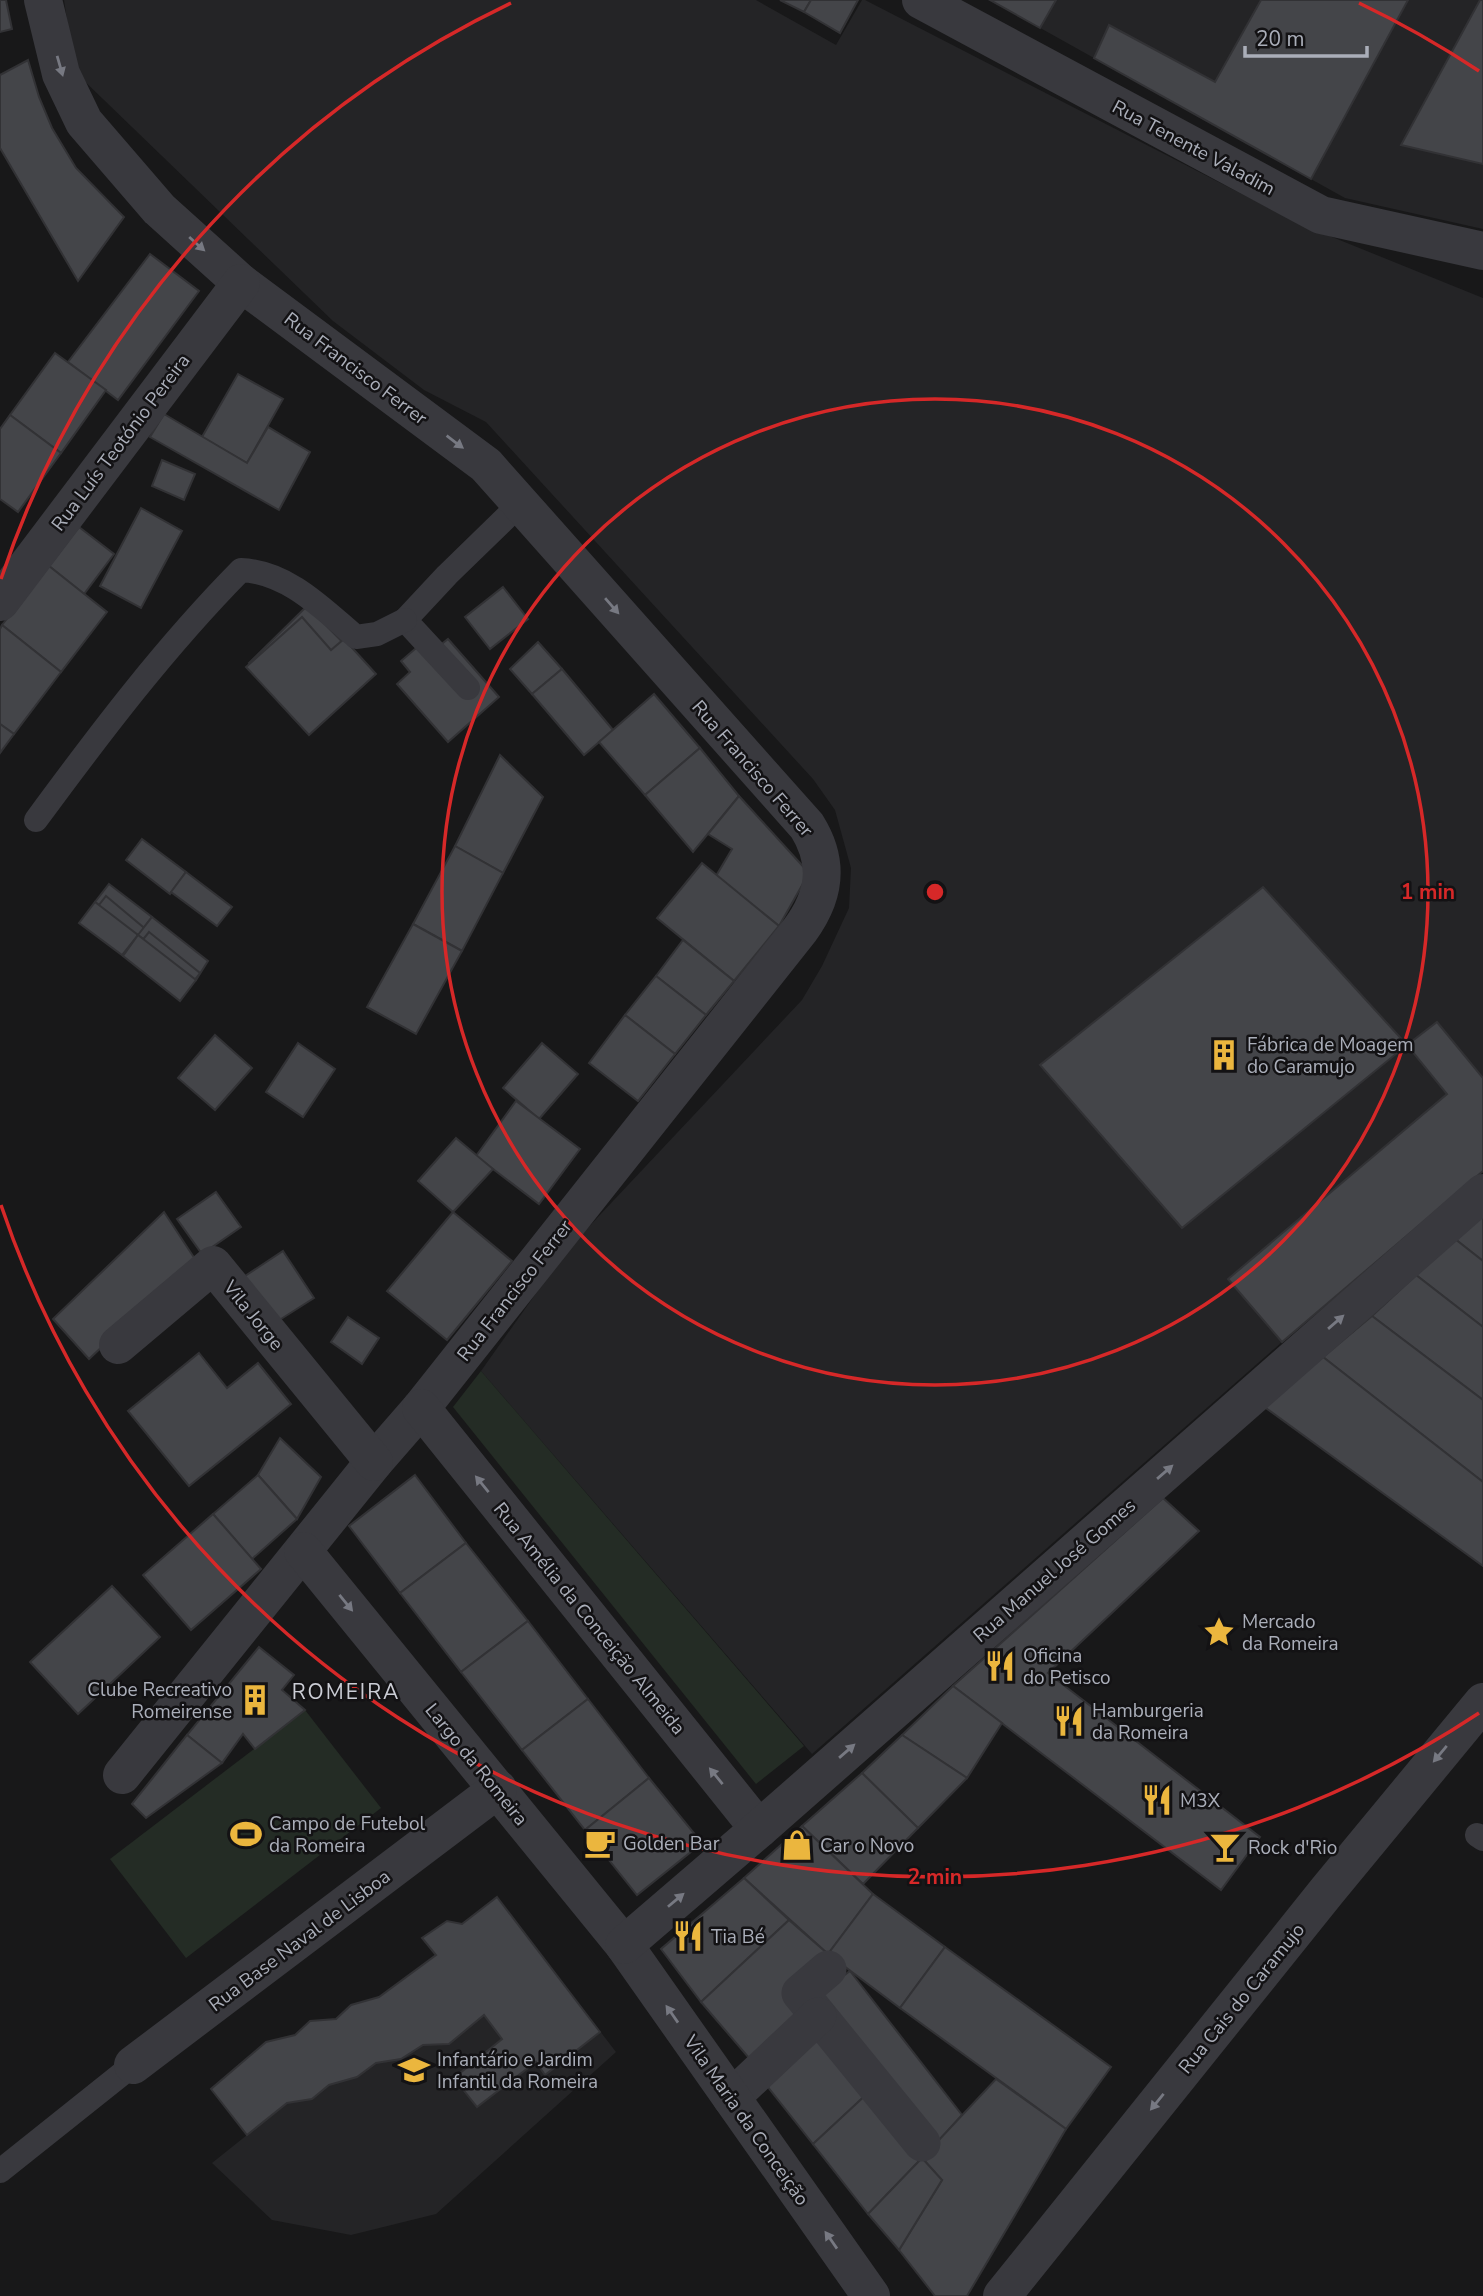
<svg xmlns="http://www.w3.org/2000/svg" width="1483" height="2296" viewBox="0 0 1483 2296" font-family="'Nunito Sans',sans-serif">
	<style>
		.built { fill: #242426 }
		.green { fill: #242c25 }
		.building { fill: #444549; stroke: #323235; stroke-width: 2 }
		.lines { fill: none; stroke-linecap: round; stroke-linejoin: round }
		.service { stroke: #39393e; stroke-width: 24 }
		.pedestrian { stroke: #39393e; stroke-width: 37 }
		.minor { stroke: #39393e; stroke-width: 38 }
		.oneway { fill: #777982 }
		.ring { fill: none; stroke: #d62828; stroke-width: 3.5 }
		.labels { text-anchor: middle; stroke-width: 5; stroke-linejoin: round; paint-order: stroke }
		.street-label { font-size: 19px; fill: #aaaeb9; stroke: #131214 }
		.poi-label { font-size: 19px; fill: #aaaeb9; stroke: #131214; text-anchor: start }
		.neighbourhood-label { font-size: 21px; letter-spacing: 2px; fill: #cbcdd5; stroke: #131214 }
		.centre { fill: #d62828; stroke: #131214; stroke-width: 3.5 }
		.ring-label { font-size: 21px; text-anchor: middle; font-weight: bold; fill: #d62828; stroke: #131214; stroke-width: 5; stroke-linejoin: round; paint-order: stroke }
	</style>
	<rect width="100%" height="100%" fill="#181819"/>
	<!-- built -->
	<g class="built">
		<path d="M64,0H756L836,45L862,0H865L1300,224L1483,298V1171L1282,1342L812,1754L481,1371L566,1251L802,1000L822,966L849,908L851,868L835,810L813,779L486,422L424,390L333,321L75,72Z"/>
		<path d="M990,0H1483V229L1345,198Z"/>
		<path d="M497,1897L616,2052L436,2214L351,2235L272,2220L212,2163L247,2135L211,2089L266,2042L295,2035L310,2021L336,2019L351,2005L379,1997L436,1956L422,1938L447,1921L463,1924Z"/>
	</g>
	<!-- green -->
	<g class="green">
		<path d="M481,1371L804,1746L756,1784L453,1407Z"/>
		<path d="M305,1710L381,1808L186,1958L110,1859Z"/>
	</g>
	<!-- building -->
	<g class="building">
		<path d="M0,0H6L12,29L0,32Z"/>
		<path d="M780,0H811L804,12Z"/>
		<path d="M811,0H858L840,33L804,12Z"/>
		<path d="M990,0H1056L1040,28Z"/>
		<path d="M1261,0H1408L1311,179L1094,58L1109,25L1215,82Z"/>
		<path d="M1480,0H1483V164L1401,145Z"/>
		<path d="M28,60L39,97L52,128L76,168L124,217L78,281L0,148V75Z"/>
		<path d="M150,254L199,291L118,400L68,362Z"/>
		<path d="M55,353L106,390L61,453L10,415Z"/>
		<path d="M238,374L283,399L247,463L202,437Z"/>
		<path d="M164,414L247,463L268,427L310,452L279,510L150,437Z"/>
		<path d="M10,415L61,453L18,512L0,499V429Z"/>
		<path d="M162,460L195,474L184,500L152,486Z"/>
		<path d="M141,508L182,531L141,608L100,586Z"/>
		<path d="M79,527L114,554L84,594L49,566Z"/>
		<path d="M49,566L107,612L61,672L2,625Z"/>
		<path d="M503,587L528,619L490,649L465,617Z"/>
		<path d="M307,606L371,671L314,728L249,663Z"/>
		<path d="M302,617L331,650L344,639L376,674L309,735L246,667Z"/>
		<path d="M2,625L61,672L14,734L0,724V629Z"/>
		<path d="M429,637L438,647L448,639L499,697L448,742L397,684L410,672L401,661Z"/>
		<path d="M538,642L562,669L532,694L510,669Z"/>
		<path d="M562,669L613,730L584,755L532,694Z"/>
		<path d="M654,694L700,748L645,795L599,742Z"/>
		<path d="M0,724L14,734L0,753Z"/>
		<path d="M700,748L739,796L693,852L645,795Z"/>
		<path d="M500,755L543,797L503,873L455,846Z"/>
		<path d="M739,796L809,873L779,926L716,876L732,849L708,834Z"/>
		<path d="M142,839L186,872L170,894L126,860Z"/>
		<path d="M455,846L503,873L462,951L413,924Z"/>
		<path d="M702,863L779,926L734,981L657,918Z"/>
		<path d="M186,872L232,907L217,926L171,892Z"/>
		<path d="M109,884L152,917L138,935L95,902Z"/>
		<path d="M1263,887L1407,1045L1182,1228L1040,1065Z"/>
		<path d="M106,896L149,932L128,958L85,923Z"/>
		<path d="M95,902L138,935L122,955L79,923Z"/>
		<path d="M152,917L208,961L196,980L138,935Z"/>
		<path d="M413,924L462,951L416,1034L367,1007Z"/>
		<path d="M149,932L200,973L180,999L128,958Z"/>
		<path d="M138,935L196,980L180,1001L123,956Z"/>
		<path d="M683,940L734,981L706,1015L656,976Z"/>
		<path d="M656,976L706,1015L675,1054L625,1015Z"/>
		<path d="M625,1015L675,1054L638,1101L589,1063Z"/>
		<path d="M1437,1022L1483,1078V1171L1282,1342L1228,1279L1447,1094L1407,1045Z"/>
		<path d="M215,1035L252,1068L215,1110L178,1078Z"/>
		<path d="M298,1043L335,1069L303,1117L266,1092Z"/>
		<path d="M542,1043L578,1074L539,1119L503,1088Z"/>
		<path d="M516,1101L580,1149L539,1204L476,1156Z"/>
		<path d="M456,1138L493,1169L453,1212L418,1181Z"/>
		<path d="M216,1192L241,1227L202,1254L177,1219Z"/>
		<path d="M164,1212L195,1259L89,1359L53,1319Z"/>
		<path d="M453,1212L512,1261L447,1340L387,1291Z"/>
		<path d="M1483,1215V1261L1455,1239Z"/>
		<path d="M1455,1239L1483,1261V1327L1416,1275Z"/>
		<path d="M283,1251L314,1298L270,1326L239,1280Z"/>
		<path d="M1416,1275L1483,1327V1400L1372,1316Z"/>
		<path d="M1372,1316L1483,1400V1482L1323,1357Z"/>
		<path d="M348,1317L379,1338L362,1364L331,1342Z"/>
		<path d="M199,1353L227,1388L258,1363L291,1404L189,1486L128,1411Z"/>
		<path d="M1323,1357L1483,1482V1566L1263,1406Z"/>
		<path d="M280,1438L321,1477L297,1519L258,1475Z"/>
		<path d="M258,1475L297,1519L252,1559L213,1514Z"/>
		<path d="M415,1475L466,1543L400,1593L349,1526Z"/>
		<path d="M1163,1498L1199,1531L1048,1673L1260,1837L1221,1890L953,1686Z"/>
		<path d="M213,1514L261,1569L191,1630L143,1575Z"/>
		<path d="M466,1543L528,1621L461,1672L400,1593Z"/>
		<path d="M112,1586L160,1637L78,1714L30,1662Z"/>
		<path d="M528,1621L588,1699L522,1750L461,1672Z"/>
		<path d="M259,1647L294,1675L282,1690L305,1710L255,1749L243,1734L222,1763L187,1735Z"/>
		<path d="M953,1686L1002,1723L967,1778L902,1735Z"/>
		<path d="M588,1699L649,1778L585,1830L522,1750Z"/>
		<path d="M187,1735L222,1763L146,1818L132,1804Z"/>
		<path d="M902,1735L967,1778L918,1828L862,1773Z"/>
		<path d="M862,1773L918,1828L863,1884L802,1826Z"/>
		<path d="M649,1778L702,1843L637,1895L585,1830Z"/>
		<path d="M802,1826L873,1894L828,1954L744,1878Z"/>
		<path d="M744,1878L789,1920L701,2002L661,1949Z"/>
		<path d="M873,1894L945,1947L900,2008L828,1954Z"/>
		<path d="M497,1897L600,2032L545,2075L536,2062L477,2107L454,2078L502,2039L484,2015L449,2044L423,2045L401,2059L376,2063L357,2077L329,2085L312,2099L287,2103L247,2135L211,2089L266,2042L295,2035L310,2021L336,2019L351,2005L379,1997L436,1955L422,1938L447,1921L462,1924Z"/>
		<path d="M789,1920L828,1954L804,2014L755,2065L701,2002Z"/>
		<path d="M945,1947L1111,2067L1066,2129L900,2008Z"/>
		<path d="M850,1971L962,2115L934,2146L818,1995Z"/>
		<path d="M822,2030L869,2092L813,2144L764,2082Z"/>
		<path d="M996,2079L1066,2129L967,2296H935L899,2250L942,2180L922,2158Z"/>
		<path d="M869,2092L922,2158L868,2214L813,2144Z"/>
		<path d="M922,2158L942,2180L899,2250L868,2214Z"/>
	</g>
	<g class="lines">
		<!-- service -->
		<g class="service">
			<path d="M468,688L405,620L447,575L521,503"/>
			<path d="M36,820C100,733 165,647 241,570C288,572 323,609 356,637L377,634L405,620"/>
			<path d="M1477,1835L1483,1839"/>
			<path d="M0,2171L133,2065"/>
		</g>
		<!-- pedestrian -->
		<g class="pedestrian">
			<path d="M828,1969L800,1993L922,2143"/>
			<path d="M731,2098L818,2016"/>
		</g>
		<!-- minor -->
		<g class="minor">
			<path d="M43,0L61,74L84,122L159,209L241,283L486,465L807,826C830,863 825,896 800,930L421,1408L374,1462L122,1775"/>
			<path d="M921,0L1321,215L1483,251"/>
			<path d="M0,602L241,283"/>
			<path d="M118,1345L213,1265L374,1462"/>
			<path d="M421,1408L759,1829"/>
			<path d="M303,1551L624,1945L871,2296"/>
			<path d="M624,1945L759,1829L1483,1193"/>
			<path d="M133,2065L498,1789"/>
			<path d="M1002,2296L1327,1891L1483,1702"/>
		</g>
	</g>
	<!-- one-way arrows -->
	<defs><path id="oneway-solid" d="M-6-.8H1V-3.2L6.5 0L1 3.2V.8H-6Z" transform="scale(1.75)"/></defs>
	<g class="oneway">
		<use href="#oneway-solid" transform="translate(60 66) rotate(74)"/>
		<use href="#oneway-solid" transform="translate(197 244) rotate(42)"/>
		<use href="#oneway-solid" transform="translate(455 442) rotate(37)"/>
		<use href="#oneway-solid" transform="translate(612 606) rotate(49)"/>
		<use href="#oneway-solid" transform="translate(1336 1322) rotate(-41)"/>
		<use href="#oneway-solid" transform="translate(1165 1472) rotate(-41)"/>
		<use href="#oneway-solid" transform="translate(482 1484) rotate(-129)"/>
		<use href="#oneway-solid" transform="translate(346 1603) rotate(51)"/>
		<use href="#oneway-solid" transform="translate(847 1751) rotate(-41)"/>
		<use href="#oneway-solid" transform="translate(1440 1754) rotate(130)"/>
		<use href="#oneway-solid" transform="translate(716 1776) rotate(-129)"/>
		<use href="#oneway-solid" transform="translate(676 1900) rotate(-40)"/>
		<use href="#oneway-solid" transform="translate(672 2014) rotate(-125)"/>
		<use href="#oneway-solid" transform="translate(1157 2102) rotate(129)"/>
		<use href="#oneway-solid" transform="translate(831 2240) rotate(-125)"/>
	</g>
	<!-- distance rings -->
	<g class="ring">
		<circle cx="935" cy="892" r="493"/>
		<path d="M1479 1713A985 985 0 0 1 1 1205M1 579A985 985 0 0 1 511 3M1359 3A985 985 0 0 1 1479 71"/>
	</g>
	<!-- icons -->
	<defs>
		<symbol id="building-bare" viewBox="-9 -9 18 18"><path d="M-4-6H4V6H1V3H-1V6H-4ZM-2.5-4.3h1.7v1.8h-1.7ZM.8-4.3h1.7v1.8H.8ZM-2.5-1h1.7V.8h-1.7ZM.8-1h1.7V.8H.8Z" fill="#ebb63e" stroke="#131214" stroke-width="2.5" paint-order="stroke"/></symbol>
		<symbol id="sight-bare" viewBox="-9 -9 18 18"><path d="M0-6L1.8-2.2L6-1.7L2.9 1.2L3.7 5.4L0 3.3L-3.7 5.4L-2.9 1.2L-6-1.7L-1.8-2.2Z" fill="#ebb63e" stroke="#131214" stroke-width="2.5" paint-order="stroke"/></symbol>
		<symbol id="restaurant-bare" viewBox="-9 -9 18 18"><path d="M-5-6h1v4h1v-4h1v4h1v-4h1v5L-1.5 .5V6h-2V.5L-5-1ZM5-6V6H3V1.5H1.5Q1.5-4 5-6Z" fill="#ebb63e" stroke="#131214" stroke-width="2.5" paint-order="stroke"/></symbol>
		<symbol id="stadium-bare" viewBox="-9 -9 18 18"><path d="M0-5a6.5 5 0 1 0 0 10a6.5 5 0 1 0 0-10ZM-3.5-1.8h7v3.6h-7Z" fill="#ebb63e" stroke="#131214" stroke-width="2.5" paint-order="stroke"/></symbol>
		<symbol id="cafe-bare" viewBox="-9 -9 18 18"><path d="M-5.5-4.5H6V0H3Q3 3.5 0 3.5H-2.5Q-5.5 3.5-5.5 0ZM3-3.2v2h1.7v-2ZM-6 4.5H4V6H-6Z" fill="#ebb63e" stroke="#131214" stroke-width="2.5" paint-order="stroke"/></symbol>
		<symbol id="shop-bare" viewBox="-9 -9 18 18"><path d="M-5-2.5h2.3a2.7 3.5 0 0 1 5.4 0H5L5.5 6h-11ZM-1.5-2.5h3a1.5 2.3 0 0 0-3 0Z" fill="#ebb63e" stroke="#131214" stroke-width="2.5" paint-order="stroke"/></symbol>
		<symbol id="bar-bare" viewBox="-9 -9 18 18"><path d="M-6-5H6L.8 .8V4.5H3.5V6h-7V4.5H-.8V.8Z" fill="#ebb63e" stroke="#131214" stroke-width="2.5" paint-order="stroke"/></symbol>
		<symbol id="school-bare" viewBox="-9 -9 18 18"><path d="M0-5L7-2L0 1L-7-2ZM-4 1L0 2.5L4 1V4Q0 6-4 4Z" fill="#ebb63e" stroke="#131214" stroke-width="2.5" paint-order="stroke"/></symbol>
	</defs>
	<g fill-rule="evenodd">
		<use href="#building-bare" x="1202" y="1033" width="44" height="44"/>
		<use href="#sight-bare" x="1197" y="1610" width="44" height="44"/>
		<use href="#restaurant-bare" x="978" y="1644" width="44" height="44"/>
		<use href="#building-bare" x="233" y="1678" width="44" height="44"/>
		<use href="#restaurant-bare" x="1047" y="1699" width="44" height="44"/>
		<use href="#restaurant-bare" x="1135" y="1778" width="44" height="44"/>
		<use href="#stadium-bare" x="224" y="1812" width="44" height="44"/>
		<use href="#cafe-bare" x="578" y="1821" width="44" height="44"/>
		<use href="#shop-bare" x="775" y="1823" width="44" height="44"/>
		<use href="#bar-bare" x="1203" y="1825" width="44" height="44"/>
		<use href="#restaurant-bare" x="666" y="1914" width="44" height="44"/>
		<use href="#school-bare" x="392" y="2048" width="44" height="44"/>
	</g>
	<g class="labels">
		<!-- street labels -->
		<g class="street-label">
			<text transform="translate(1194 147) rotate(28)" y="7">Rua Tenente Valadim</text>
			<text transform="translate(356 368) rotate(37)" y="7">Rua Francisco Ferrer</text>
			<text transform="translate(120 442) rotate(-53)" y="7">Rua Luís Teotónio Pereira</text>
			<text transform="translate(753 768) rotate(49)" y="7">Rua Francisco Ferrer</text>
			<text transform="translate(514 1290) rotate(-52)" y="7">Rua Francisco Ferrer</text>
			<text transform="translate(254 1315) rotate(51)" y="7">Vila Jorge</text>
			<text transform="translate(1054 1570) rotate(-41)" y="7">Rua Manuel José Gomes</text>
			<text transform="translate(590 1618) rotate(51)" y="7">Rua Amélia da Conceição Almeida</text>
			<text transform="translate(477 1764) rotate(51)" y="7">Largo da Romeira</text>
			<text transform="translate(299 1940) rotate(-37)" y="7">Rua Base Naval de Lisboa</text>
			<text transform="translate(1241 1998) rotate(-51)" y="7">Rua Cais do Caramujo</text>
			<text transform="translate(747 2120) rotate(55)" y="7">Vila Maria da Conceição</text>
		</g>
		<!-- poi labels -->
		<g class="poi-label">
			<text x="1247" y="1051">Fábrica de Moagem<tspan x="1247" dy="22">do Caramujo</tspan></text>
			<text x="1242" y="1628">Mercado<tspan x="1242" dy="22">da Romeira</tspan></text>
			<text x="1023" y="1662">Oficina<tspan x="1023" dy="22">do Petisco</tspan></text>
			<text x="232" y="1696" text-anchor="end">Clube Recreativo<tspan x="232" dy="22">Romeirense</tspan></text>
			<text x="1092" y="1717">Hamburgeria<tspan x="1092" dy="22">da Romeira</tspan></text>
			<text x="1180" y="1807">M3X</text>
			<text x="269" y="1830">Campo de Futebol<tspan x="269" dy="22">da Romeira</tspan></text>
			<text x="623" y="1850">Golden Bar</text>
			<text x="820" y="1852">Car o Novo</text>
			<text x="1248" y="1854">Rock d'Rio</text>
			<text x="711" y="1943">Tia Bé</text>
			<text x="437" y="2066">Infantário e Jardim<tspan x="437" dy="22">Infantil da Romeira</tspan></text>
		</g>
		<!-- neighbourhood labels -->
		<g class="neighbourhood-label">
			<text x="346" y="1699">ROMEIRA</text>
		</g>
	</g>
	<circle cx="935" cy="892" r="10" class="centre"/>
	<g class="ring-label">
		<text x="1428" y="899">1 min</text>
		<text x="935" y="1884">2 min</text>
	</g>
	<!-- scale -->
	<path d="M1245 46v10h122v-10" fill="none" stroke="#aaaeb9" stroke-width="3.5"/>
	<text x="1256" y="46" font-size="21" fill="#aaaeb9" stroke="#131214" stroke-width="5" paint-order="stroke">20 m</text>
</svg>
